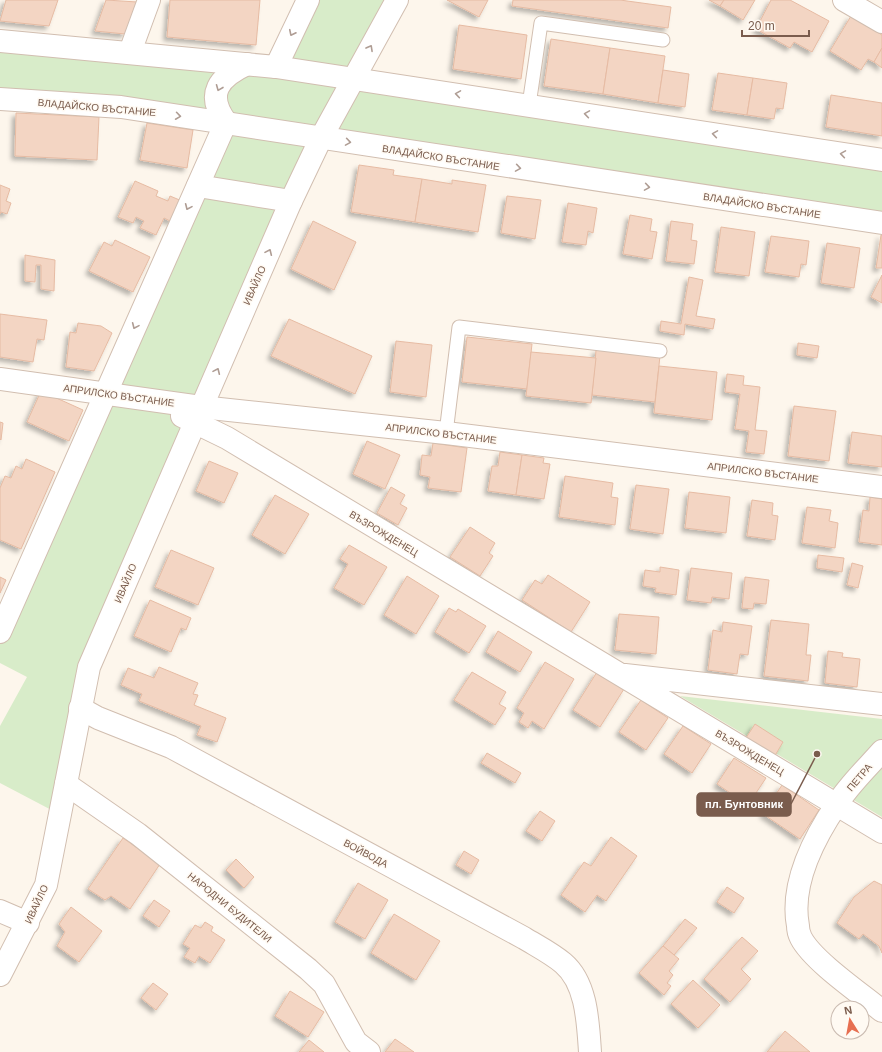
<svg xmlns="http://www.w3.org/2000/svg" width="882" height="1052" viewBox="0 0 882 1052" font-family="Helvetica,sans-serif">
	<style>
		.green { fill: #d8ecc9 }
		.building { fill: #f3d5c3; stroke: #e6bba3; filter: url(#shadow) }
		.lines { fill: none; stroke-linecap: round; stroke-linejoin: round }
		.service-casing { stroke: #d1beb0; stroke-width: 15 }
		.minor-casing { stroke: #d1beb0; stroke-width: 24 }
		.service { stroke: #fff; stroke-width: 13 }
		.minor { stroke: #fff; stroke-width: 22 }
		.oneway { stroke: #af9d94 }
		.labels { text-anchor: middle; stroke-width: 3; stroke-linejoin: round; paint-order: stroke }
		.street-label { font-size: 10px; fill: #7a5c4d; stroke: #fffaf3 }
		.leader { fill: none; stroke: #7a5c4d; stroke-width: 1.5 }
		.callout-dot { fill: #7a5c4d; stroke: #fffaf3; stroke-width: 1.5 }
		.callout { fill: #7a5c4d; stroke: #7a5c4d; stroke-width: 1.5 }
		.callout-label { font-size: 11px; text-anchor: middle; font-weight: bold; fill: #fff }
	</style>
	<defs>
		<filter id="shadow"><feDropShadow dx="-3.5" dy="3.5" stdDeviation="2" flood-color="#0004"/></filter>
	</defs>
	<rect width="100%" height="100%" fill="#fdf6ec"/>
	<!-- green -->
	<g class="green">
		<path d="M308,0H397L353,78L882,160V223L321,138L195,422L89,667L59,814L0,783V726L27,677L0,663V632L226,123L0,99V41L275,67Z"/>
		<path d="M680,696L882,719V817Z"/>
	</g>
	<!-- building -->
	<g class="building">
		<path d="M6,0H58L49,26L0,21Z"/>
		<path d="M106,0L137,2L125,34L95,31Z"/>
		<path d="M170,0H260L256,45L167,37Z"/>
		<path d="M447,0H488L479,17Z"/>
		<path d="M513,0H620L671,7L668,28L512,6Z"/>
		<path d="M709,0H724L720,6Z"/>
		<path d="M724,0H755L743,20L720,6Z"/>
		<path d="M771,0H790L829,21L812,52L794,42L790,48L756,29Z"/>
		<path d="M851,16L882,35V48L874,62L868,59L861,70L830,51Z"/>
		<path d="M459,25L527,35L521,79L453,69Z"/>
		<path d="M551,39L610,48L603,94L544,86Z"/>
		<path d="M610,48L665,56L658,103L603,94Z"/>
		<path d="M882,48V68L874,62Z"/>
		<path d="M663,70L689,74L685,107L658,103Z"/>
		<path d="M718,73L753,78L747,115L712,110Z"/>
		<path d="M753,78L787,83L783,109L776,108L774,119L747,115Z"/>
		<path d="M831,95L882,103V136L826,127Z"/>
		<path d="M16,113L99,117L97,160L15,156Z"/>
		<path d="M147,123L193,130L187,168L140,160Z"/>
		<path d="M359,165L394,170L393,175L422,179L415,222L351,212Z"/>
		<path d="M422,179L452,184V180L486,185L478,232L415,222Z"/>
		<path d="M135,181L158,191L156,196L168,201L170,196L182,201L172,222L164,218L156,235L140,228L144,221L136,217L133,223L118,217Z"/>
		<path d="M0,185L10,189L6,201L11,203L7,214L1,212L0,214Z"/>
		<path d="M507,196L541,200L535,239L501,233Z"/>
		<path d="M568,203L597,208L593,233L588,231L586,245L562,242Z"/>
		<path d="M630,215L652,219L650,231L657,232L652,259L623,254Z"/>
		<path d="M313,221L356,242L334,290L291,269Z"/>
		<path d="M671,221L693,224L691,240L697,241L694,264L666,261Z"/>
		<path d="M721,227L755,232L749,276L715,272Z"/>
		<path d="M881,235H882V268H876Z"/>
		<path d="M771,236L809,241L806,265L801,264L799,277L765,272Z"/>
		<path d="M115,240L150,257L133,292L89,271L104,242L112,246Z"/>
		<path d="M827,243L860,248L854,288L821,283Z"/>
		<path d="M25,255L55,260L54,291L41,289V265H36L35,282L25,281Z"/>
		<path d="M882,275V303L871,297Z"/>
		<path d="M689,277L703,280L696,316L715,319L713,329L685,324L684,335L660,331L661,321L681,324Z"/>
		<path d="M0,314L47,320L44,340L37,339L33,362L0,357Z"/>
		<path d="M289,319L372,356L355,394L271,356Z"/>
		<path d="M78,323L101,326L112,333L94,371L66,367L70,332L76,333Z"/>
		<path d="M467,337L532,344L527,389L462,382Z"/>
		<path d="M396,341L432,345L426,397L390,392Z"/>
		<path d="M798,343L819,346L817,358L797,355Z"/>
		<path d="M596,350L660,356L655,402L592,395Z"/>
		<path d="M531,352L596,358L591,403L526,396Z"/>
		<path d="M659,366L717,372L712,420L654,413Z"/>
		<path d="M727,374L744,376L743,385L760,387L755,430L767,431L764,454L746,452L749,431L735,429L740,394L725,392Z"/>
		<path d="M41,391L83,410L69,441L27,422Z"/>
		<path d="M794,406L836,411L829,461L788,456Z"/>
		<path d="M0,422L3,423L1,440L0,439Z"/>
		<path d="M852,432L882,436V467L848,463Z"/>
		<path d="M367,441L400,455L385,489L353,474Z"/>
		<path d="M433,443L467,448L461,492L428,488L430,477L420,475L422,455L431,456Z"/>
		<path d="M500,452L522,455L516,495L488,491L492,466H498Z"/>
		<path d="M522,455L544,458L543,463L550,464L544,499L516,495Z"/>
		<path d="M26,459L55,472L21,549L0,540V488L5,476L11,478L16,466L22,469Z"/>
		<path d="M209,461L238,473L224,503L196,491Z"/>
		<path d="M565,476L613,483L611,497L618,498L615,525L559,517Z"/>
		<path d="M636,485L669,489L663,534L630,529Z"/>
		<path d="M391,487L405,495L400,504L407,508L398,525L377,513Z"/>
		<path d="M689,492L730,497L726,533L685,528Z"/>
		<path d="M275,495L309,514L285,554L252,535Z"/>
		<path d="M870,497L882,499V545L859,542L863,510L869,511Z"/>
		<path d="M752,500L773,503L772,515L778,516L775,540L747,536Z"/>
		<path d="M807,507L831,510L829,521L838,523L835,548L802,543Z"/>
		<path d="M470,527L495,543L489,553L493,556L480,576L450,557Z"/>
		<path d="M349,545L387,567L364,605L334,588L348,564L340,559Z"/>
		<path d="M171,550L214,568L198,605L155,587Z"/>
		<path d="M818,555L844,558L842,572L817,568Z"/>
		<path d="M852,563L863,566L858,588L847,585Z"/>
		<path d="M660,567L679,570L676,595L655,592L656,588L643,586L645,570L660,572Z"/>
		<path d="M691,568L732,573L729,599L712,597L711,603L687,600Z"/>
		<path d="M548,575L590,602L571,632L522,600L535,580L542,584Z"/>
		<path d="M407,576L439,596L416,634L384,615Z"/>
		<path d="M0,577L6,580L0,593Z"/>
		<path d="M745,577L769,580L766,604L754,603L753,609L742,608Z"/>
		<path d="M150,600L191,618L186,630L181,628L171,652L134,636Z"/>
		<path d="M449,608L456,612L458,609L486,626L469,653L435,632Z"/>
		<path d="M619,614L659,617L656,654L615,650Z"/>
		<path d="M771,620L809,624L806,655H811L808,681L764,676Z"/>
		<path d="M723,622L752,626L748,655L740,654L737,674L708,670L713,630L722,632Z"/>
		<path d="M498,631L532,652L520,672L486,652Z"/>
		<path d="M828,651L843,653L842,657L860,659L857,687L825,683Z"/>
		<path d="M545,662L574,679L544,729L532,721L528,728L519,722L524,713L517,708Z"/>
		<path d="M159,667L198,683L193,694L198,695L194,705L226,718L217,742L197,735L201,726L139,701L142,694L121,685L128,668L154,678Z"/>
		<path d="M472,672L506,692L499,704L506,708L495,725L454,700Z"/>
		<path d="M597,672L624,689L600,727L573,710Z"/>
		<path d="M641,700L668,718L646,750L619,732Z"/>
		<path d="M755,724L783,742L773,759L744,741Z"/>
		<path d="M683,726L711,744L692,773L664,754Z"/>
		<path d="M487,753L521,773L515,783L481,763Z"/>
		<path d="M734,758L766,778L748,805L717,784Z"/>
		<path d="M782,785L819,810L800,839L763,814Z"/>
		<path d="M540,811L555,821L542,841L526,831Z"/>
		<path d="M611,837L637,856L606,901L597,895L585,912L561,895L584,862L591,866Z"/>
		<path d="M123,838L160,864L130,909L111,896L105,900L88,889Z"/>
		<path d="M464,851L479,860L471,874L456,865Z"/>
		<path d="M236,859L254,877L244,888L226,870Z"/>
		<path d="M874,881L882,885V953L879,946L863,934L859,939L837,923L854,897Z"/>
		<path d="M358,883L388,900L365,939L335,922Z"/>
		<path d="M727,887L744,898L734,913L717,902Z"/>
		<path d="M154,900L170,911L159,927L143,916Z"/>
		<path d="M71,907L102,931L79,962L57,946L65,932L59,924Z"/>
		<path d="M394,914L440,941L416,980L371,953Z"/>
		<path d="M685,919L697,928L674,955L663,946Z"/>
		<path d="M205,922L213,927L211,931L225,940L210,963L199,956L195,963L184,957L190,948L183,944L195,925L201,928Z"/>
		<path d="M742,937L758,951L741,969L751,979L730,1002L704,979Z"/>
		<path d="M663,946L679,959L669,971L673,975L667,983L671,986L664,995L639,973Z"/>
		<path d="M693,980L720,1005L698,1028L671,1004Z"/>
		<path d="M153,983L168,994L156,1010L141,998Z"/>
		<path d="M290,991L324,1012L308,1037L275,1016Z"/>
		<path d="M785,1031L810,1052H767Z"/>
		<path d="M395,1039L414,1052H385Z"/>
		<path d="M309,1040L324,1052H299Z"/>
	</g>
	<g class="lines">
		<defs>
			<g id="service">
				<path d="M529,105L541,23L663,40"/>
				<path d="M446,433L459,327L660,351"/>
			</g>
			<g id="minor">
				<path d="M844,0L882,22"/>
				<path d="M0,41L276,67L882,160"/>
				<path d="M130,52L149,0"/>
				<path d="M276,67L308,0"/>
				<path d="M0,99L121,107L882,223"/>
				<path d="M198,186L291,201"/>
				<path d="M0,379L201,407L446,433L882,487"/>
				<path d="M182,416L227,438L882,832"/>
				<path d="M0,632L226,122C205,94 219,77 247,64"/>
				<path d="M625,675L882,704"/>
				<path d="M80,708L98,718L171,747L524,938C537,946 551,953 563,963C587,983 588,1023 590,1052"/>
				<path d="M882,751C867,768 849,785 837,804C814,838 790,884 798,926C798,930 799,934 801,938C813,961 860,993 882,1011"/>
				<path d="M66,784L138,834L308,969L324,984L356,1042L369,1052"/>
				<path d="M0,911L28,923"/>
				<path d="M0,975L46,885L89,667L291,201L321,138L397,0"/>
			</g>
		</defs>
		<!-- service casing -->
		<use href="#service" class="service-casing"/>
		<!-- minor casing -->
		<use href="#minor" class="minor-casing"/>
		<!-- service -->
		<use href="#service" class="service"/>
		<!-- minor -->
		<use href="#minor" class="minor"/>
	</g>
	<!-- one-way arrows -->
	<defs><path id="oneway-chevron" d="M-2-3.5L2.5 0L-2 3.5" fill="none" stroke-width="1.6" stroke-linecap="round" stroke-linejoin="round"/></defs>
	<g class="oneway">
		<use href="#oneway-chevron" transform="translate(292 33) rotate(116)"/>
		<use href="#oneway-chevron" transform="translate(370 48) rotate(-61)"/>
		<use href="#oneway-chevron" transform="translate(219 88) rotate(112)"/>
		<use href="#oneway-chevron" transform="translate(458 94) rotate(-171)"/>
		<use href="#oneway-chevron" transform="translate(587 114) rotate(-171)"/>
		<use href="#oneway-chevron" transform="translate(178 116) rotate(8)"/>
		<use href="#oneway-chevron" transform="translate(715 134) rotate(-171)"/>
		<use href="#oneway-chevron" transform="translate(348 142) rotate(9)"/>
		<use href="#oneway-chevron" transform="translate(843 154) rotate(-171)"/>
		<use href="#oneway-chevron" transform="translate(518 168) rotate(9)"/>
		<use href="#oneway-chevron" transform="translate(647 187) rotate(9)"/>
		<use href="#oneway-chevron" transform="translate(188 207) rotate(114)"/>
		<use href="#oneway-chevron" transform="translate(269 252) rotate(-66)"/>
		<use href="#oneway-chevron" transform="translate(135 326) rotate(114)"/>
		<use href="#oneway-chevron" transform="translate(217 371) rotate(-66)"/>
	</g>
	<g class="labels">
		<!-- street labels -->
		<g class="street-label">
			<text transform="translate(97 107) rotate(5)" y="4">ВЛАДАЙСКО ВЪСТАНИЕ</text>
			<text transform="translate(441 157) rotate(9)" y="4">ВЛАДАЙСКО ВЪСТАНИЕ</text>
			<text transform="translate(762 205) rotate(9)" y="4">ВЛАДАЙСКО ВЪСТАНИЕ</text>
			<text transform="translate(254 285) rotate(-66)" y="4">ИВАЙЛО</text>
			<text transform="translate(119 395) rotate(8)" y="4">АПРИЛСКО ВЪСТАНИЕ</text>
			<text transform="translate(441 433) rotate(7)" y="4">АПРИЛСКО ВЪСТАНИЕ</text>
			<text transform="translate(763 472) rotate(7)" y="4">АПРИЛСКО ВЪСТАНИЕ</text>
			<text transform="translate(384 533) rotate(31)" y="4">ВЪЗРОЖДЕНЕЦ</text>
			<text transform="translate(125 583) rotate(-67)" y="4">ИВАЙЛО</text>
			<text transform="translate(750 752) rotate(31)" y="4">ВЪЗРОЖДЕНЕЦ</text>
			<text transform="translate(859 777) rotate(-50)" y="4">ПЕТРА</text>
			<text transform="translate(366 853) rotate(28)" y="4">ВОЙВОДА</text>
			<text transform="translate(36 904) rotate(-65)" y="4">ИВАЙЛО</text>
			<text transform="translate(230 907) rotate(39)" y="4">НАРОДНИ БУДИТЕЛИ</text>
		</g>
	</g>
	<!-- callouts -->
	<path class="leader" d="M817 754L791 804"/>
	<circle class="callout-dot" cx="817" cy="754" r="4"/>
	<rect class="callout" x="697" y="793" width="94" height="23" rx="4"/>
	<g class="callout-label">
		<text x="744" y="808">пл. Бунтовник</text>
	</g>
	<!-- north arrow -->
	<g transform="translate(850 1020) rotate(349)"><circle r="19" fill="#fffaf3" stroke="#cabbb1"/>
	<path d="M0-3L7 15L0 10L-7 15Z" fill="#e76f51"/>
	<text y="-6" font-size="11" font-weight="bold" text-anchor="middle" fill="#7a5c4d">N</text>
	</g>
	<!-- scale -->
	<path d="M742 30v6h67v-6" fill="none" stroke="#7a5c4d" stroke-width="2"/>
	<text x="748" y="30" font-size="12" fill="#7a5c4d" stroke="#fffaf3" stroke-width="3" paint-order="stroke">20 m</text>
</svg>
